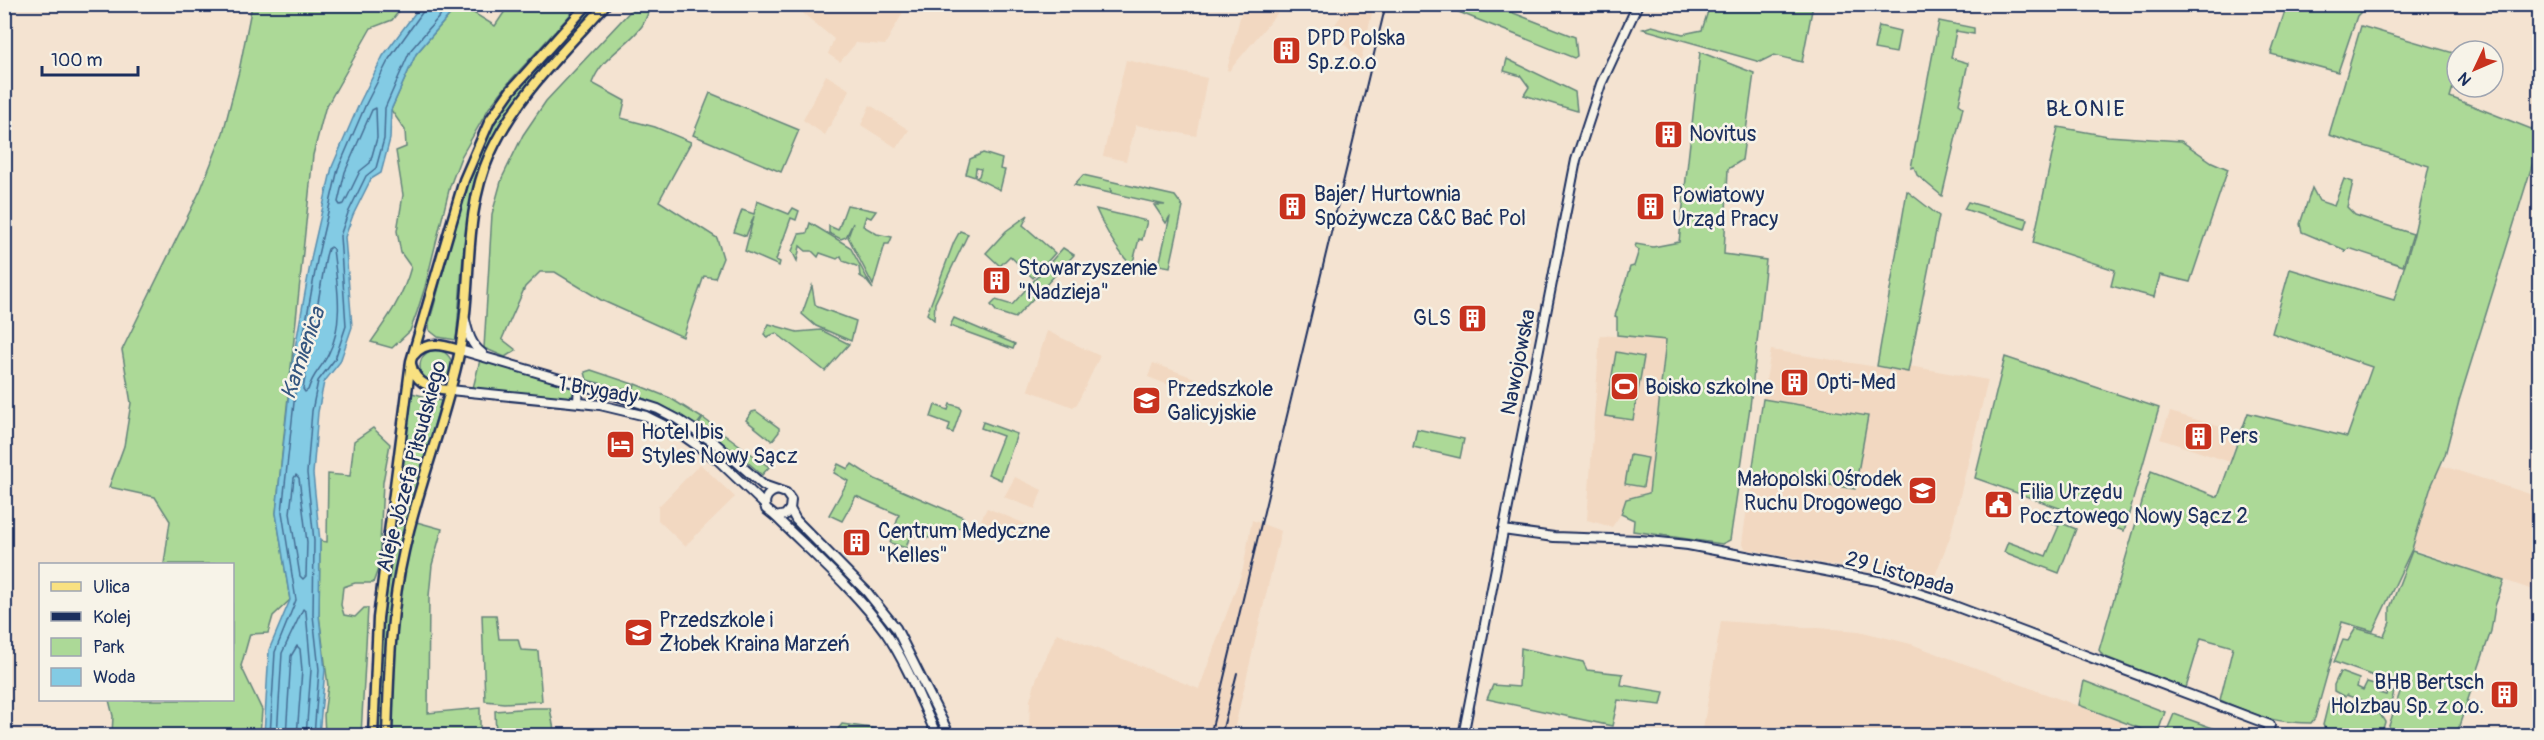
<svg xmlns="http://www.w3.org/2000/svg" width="2544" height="740" viewBox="0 0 2544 740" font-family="Pangolin,sans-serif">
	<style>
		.built { fill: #f2d8c1 }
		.green { fill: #acd997; stroke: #64847a; stroke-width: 1.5 }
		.water { fill: #83cbe4; stroke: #598dae; stroke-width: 1.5 }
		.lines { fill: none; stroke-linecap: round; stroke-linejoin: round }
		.shore { stroke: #456d94; stroke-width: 1.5 }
		.secondary-casing { stroke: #1b2f5e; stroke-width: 12 }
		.primary-casing { stroke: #1b2f5e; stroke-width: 13 }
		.secondary { stroke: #f7f3e8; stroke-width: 8 }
		.primary { stroke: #f9e181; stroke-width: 8 }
		.rail { stroke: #1b2f5e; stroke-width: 2 }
		.labels { text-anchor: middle; stroke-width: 5; stroke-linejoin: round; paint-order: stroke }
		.poi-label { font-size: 21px; fill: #1b2f5e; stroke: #f7f3e8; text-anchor: start }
		.street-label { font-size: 21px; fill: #1b2f5e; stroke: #f7f3e8 }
		.neighbourhood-label { font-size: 22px; letter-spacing: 1.5px; fill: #1b2f5e; stroke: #f7f3e8 }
		.water-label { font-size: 22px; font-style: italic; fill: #355680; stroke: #f7f3e8 }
	</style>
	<rect width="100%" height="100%" fill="#f4e3d1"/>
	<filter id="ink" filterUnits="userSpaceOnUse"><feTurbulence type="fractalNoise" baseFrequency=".0167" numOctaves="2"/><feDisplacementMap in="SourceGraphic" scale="12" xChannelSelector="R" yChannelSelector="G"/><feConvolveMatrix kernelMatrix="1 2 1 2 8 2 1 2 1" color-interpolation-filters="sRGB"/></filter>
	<g filter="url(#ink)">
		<!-- built -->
		<g class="built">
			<path d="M1350,4L1374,5L1361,60L1330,31Z"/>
			<path d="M793,5H907L885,45L856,43L840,62L828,54L834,39Z"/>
			<path d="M1243,5H1284L1229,71L1227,70Z"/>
			<path d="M1126,60L1207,78L1196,136L1136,125L1126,161L1103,156Z"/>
			<path d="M826,75L850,90L825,135L803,120Z"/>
			<path d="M870,105L909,130L897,148L861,125Z"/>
			<path d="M1047,331L1100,356L1077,404L1073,407L1028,390Z"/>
			<path d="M1600,335L1666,340L1649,493L1626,499L1621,514L1612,527L1587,520Z"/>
			<path d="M1771,350L1908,372L1909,366L1988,380L1950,537L1931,586L1872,566L1843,561L1842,567L1746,549L1742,543L1752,473L1855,488L1868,416L1763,399Z"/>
			<path d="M1153,363L1211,384L1206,399L1148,377Z"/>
			<path d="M2170,412L2238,432L2230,462L2160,439Z"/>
			<path d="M700,464L735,497L685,546L658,520V507Z"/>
			<path d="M2440,465L2539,497V592L2412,549L2430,489Z"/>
			<path d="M1015,477L1042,490L1035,509L1004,497Z"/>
			<path d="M987,508L1033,527L1026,541L981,520Z"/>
			<path d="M1252,520L1281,531L1233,735H1023L1029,728L1030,700L1037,677L1057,633L1199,689L1243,569Z"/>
			<path d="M1721,621L1859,631L1911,644L2122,722L2117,736L1702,735Z"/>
		</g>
		<!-- green -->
		<g class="green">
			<path d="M252,5H404L392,20L371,28L325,109L313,155L276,513L290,600L273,616L268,633L250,634L241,666L262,710L260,735H112L113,716L109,700H232V564H164L170,521L155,497L109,487L124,446L131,403L122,350L201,189L223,133L239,71Z"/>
			<path d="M509,5H579L510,81L489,108L461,157L450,186L425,287L417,312L410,331L392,348L371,342C388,318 403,297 411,267L401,253L397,231L403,195L396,151L406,147L405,130L391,110L416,54L454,10L464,7L495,26Z"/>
			<path d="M594,5H601C551,60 490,115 473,190C462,239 461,291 456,340L438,337L429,330V323C449,257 459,183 494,123C520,79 560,42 594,5Z"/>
			<path d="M636,5H653C647,11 647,19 642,26C626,48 603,55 592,83L625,101L621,118L655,127L691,142L659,201L717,238L723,258L715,278L704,276L683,337L601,300L555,272H540L525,287L502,339L516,350L505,357L484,348L492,214L502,178L523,135L546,101Z"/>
			<path d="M1441,5H1493L1575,37L1577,56L1574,58Z"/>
			<path d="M1710,5H1813L1802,62L1774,55L1760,62L1643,29L1652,26L1683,34L1702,30Z"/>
			<path d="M2287,5H2364L2363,10L2357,16L2338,72L2271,54Z"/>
			<path d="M1939,21L1974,28V34L1956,31L1951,58L1968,63L1959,104L1963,107L1942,196L1917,175L1914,167L1911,168Z"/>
			<path d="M1879,26L1900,31L1896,53L1874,49Z"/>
			<path d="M2361,26L2457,54V74L2450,97L2539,132V143L2459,401L2445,455L2430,489L2412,549L2373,631L2342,622L2315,718L2311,723C2271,723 2256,715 2220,700L2233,647L2201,638L2186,688L2103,656L2099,650L2151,471L2218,497L2248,413L2347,437L2372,367L2272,333L2290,269L2394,300L2413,238L2429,166L2329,135Z"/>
			<path d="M1700,52L1754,73L1742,160L1728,169L1724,254L1766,260L1750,407L1730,540L1722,544L1633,531L1634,520L1621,514L1626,499L1649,493L1666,340L1617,335V317L1615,316L1630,267L1634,266L1639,250L1635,247L1636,244L1653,247L1679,242Z"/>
			<path d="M1507,59L1575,92L1577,111L1524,95L1529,87L1521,76L1504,71Z"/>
			<path d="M710,93L799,130L781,172L693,135Z"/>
			<path d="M2058,127L2108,136L2181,141L2212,162L2228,169L2190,282L2160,275L2154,297L2111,286L2115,270L2033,243Z"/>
			<path d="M983,153L1002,159L1000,169L1005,170L1000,190L976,178L979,176L981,169L976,168L975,177L966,174L970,159Z"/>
			<path d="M1083,175L1175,196L1183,207L1170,267L1159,265L1170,216L1166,223L1154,205H1165L1111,193V188L1110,193L1074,185Z"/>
			<path d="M2344,179L2353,182L2347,207L2355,215L2413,234L2403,266L2349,248L2344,253L2345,250L2302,232L2300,224L2312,188L2319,201L2334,206Z"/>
			<path d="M1907,191L1939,216L1908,372L1877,366Z"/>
			<path d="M757,201L789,214L793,208L799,211L796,220L791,218L776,260L780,262L779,266L745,251L754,216L746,236L734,232L742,210L754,214Z"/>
			<path d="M1968,202L2028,219L2025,229L1964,209Z"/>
			<path d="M847,205L876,211L871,218L866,216L863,226L877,234L892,237L889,244H885L873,285L848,237L853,223L846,237L841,239L829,233V226L838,230Z"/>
			<path d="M1096,209L1147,221L1142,240L1139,239L1132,266C1116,250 1105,229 1096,209Z"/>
			<path d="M1028,215L1023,225L1055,253L1033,278L1010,256L1000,266L986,253L1006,231Z"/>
			<path d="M810,223L850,247L873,289L865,279L860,276L859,267L843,261L841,256L837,259L820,253L818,257L812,251H806L800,246L797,261L792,251L799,234L807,233Z"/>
			<path d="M960,231L968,234L935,303L934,320L927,314L954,242Z"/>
			<path d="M1063,248L1074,255L1015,318L997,312L991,305L996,300L1012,305Z"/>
			<path d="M812,286L815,304L818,307L856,321L851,341L816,326L802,314Z"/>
			<path d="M954,318L1015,344L1013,349L950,326Z"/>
			<path d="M769,324L797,332L821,330L849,344L825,371L776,333L767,337L764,334Z"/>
			<circle cx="436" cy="366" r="16"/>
			<path d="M1616,352L1644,357L1633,420L1605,416Z"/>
			<path d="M2005,357L2159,408L2124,531L1975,478Z"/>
			<path d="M480,360L572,386L574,394L568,398L473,388Z"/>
			<path d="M591,370L633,384L631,391L587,380L585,372Z"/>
			<path d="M635,384L670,398L702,418L696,426L639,396L633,391Z"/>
			<path d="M412,393L441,401L399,552L390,623L383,735L379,736L378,710L381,639Z"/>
			<path d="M1763,399L1868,416L1855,489L1752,473Z"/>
			<path d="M950,404L960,407L961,410L953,433L948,431L950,424L931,417L935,405L948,410Z"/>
			<path d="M756,411L779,428V432L772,441L746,420L752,412Z"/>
			<path d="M703,418L769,467L762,475L744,459L697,427Z"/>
			<path d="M983,422L1017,434L1001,480L988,474L1003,436L981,428Z"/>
			<path d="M373,428L390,444L383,482L379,566L373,583H355L343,587L341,605L344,615L355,617L364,608H368L361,735H325L324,715L328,686L319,615L320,541L327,542L328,474L350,476L354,441Z"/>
			<path d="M1417,429L1464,439L1460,458L1413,447Z"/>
			<path d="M1630,455L1648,458L1643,487L1625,484Z"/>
			<path d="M838,464L848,469L852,464L875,479L963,517L961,527L928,538L910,535L906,548L890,543L899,515L856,496L842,521L829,515L848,481L834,473Z"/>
			<path d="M2044,516L2076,529L2059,573L2004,552L2008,542L2046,556L2059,526L2043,519Z"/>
			<path d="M413,521L442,529L432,565L429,596L428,713L480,708V735L387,736L393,631Z"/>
			<path d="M795,524L857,587L893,629L889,631L858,593L792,527Z"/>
			<path d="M2412,551L2504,581L2495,606L2491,631L2456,735H2386L2402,686L2334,662L2343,640L2348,641L2356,628L2384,636L2390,622V608Z"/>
			<path d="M482,615H496L499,639H518L521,650L538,651L542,701L504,703L485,701Z"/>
			<path d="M1521,648L1583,662L1587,670L1623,674L1621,685L1664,692L1661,705L1618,700L1612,726L1487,699L1493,685L1519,687Z"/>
			<path d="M2340,672L2359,679L2357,687L2363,690L2367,682L2381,686L2379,693L2386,695L2389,690L2394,692L2390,706L2381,707L2346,695L2345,697L2334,691V685Z"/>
			<path d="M2084,681L2165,712L2157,735L2079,705Z"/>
			<path d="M2333,698L2380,714L2385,722L2381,735H2348L2325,728L2323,725L2329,701Z"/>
			<path d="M531,708H550L554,730L551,731V735H496L495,711Z"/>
			<path d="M2174,714L2232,735H2165Z"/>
			<path d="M842,724L871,728L889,735H833Z"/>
		</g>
		<!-- water -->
		<path class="water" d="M421,5H458L416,54L391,110L390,139L381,173L371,179L353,215L345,237L352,327L340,362L324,382L318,412L313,474L320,541L319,615L325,670L319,735H264L269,650L290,600L276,513L292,365L312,254L332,167L360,102L383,56Z"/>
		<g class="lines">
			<!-- shore -->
			<g class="shore">
				<path d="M376,108L377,138L370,163L360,171L344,204L340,205L338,202L345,172L372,110Z"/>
				<path d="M331,247L333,249C337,284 345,323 328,355C321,369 313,373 308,390L305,392L303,389L326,256L328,249Z"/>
				<path d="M296,475L299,478L307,542L306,576L303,579L300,576L290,513L294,478Z"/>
				<path d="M270,736L275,652L296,600L282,512L298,366L318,255L338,169L366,104L389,59L424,10L425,4"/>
				<path d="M277,736L282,653L303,609L306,612L311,670L306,736"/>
				<path d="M286,736L291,656L297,646L300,649L302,670L297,736"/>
				<path d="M314,736L319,670L313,615L314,541L307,473L312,411L318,381L335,359L346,326L340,236L348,213L366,176L376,168L384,139L385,108L410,51L450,4"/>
			</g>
			<defs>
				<g id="secondary">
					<path d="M465,320C468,333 471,345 482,353"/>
					<path d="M460,350L605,392L658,409L677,419L715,443L763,485L786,493L791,500L790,509L785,515L776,517L766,509C763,499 768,492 778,490"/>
					<path d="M450,390L600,405L646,416L678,432L718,460L765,505"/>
					<path d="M578,402L579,384"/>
					<path d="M790,509L796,520L867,592L896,628L950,736"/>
					<path d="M776,517C813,554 855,590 886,633C907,664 921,701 937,736"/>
					<path d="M1503,530L1554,537L1640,540L1688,545L1883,582L1936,599L2270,725L2267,736"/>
					<path d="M1463,736L1576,160L1601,84L1638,4"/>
				</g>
				<g id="primary">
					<path d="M414,355C426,340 443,345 460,350"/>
					<path d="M411,364C415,384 432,389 450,390"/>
					<path d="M373,736L378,618L411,361L464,180L490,120L511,90L588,4"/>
					<path d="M387,736C389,674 390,611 404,551C419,483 446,418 460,350C473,285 462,216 490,154C516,96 564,51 606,4"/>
				</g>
			</defs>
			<!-- secondary casing -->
			<use href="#secondary" class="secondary-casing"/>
			<!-- primary casing -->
			<use href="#primary" class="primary-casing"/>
			<!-- secondary -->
			<use href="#secondary" class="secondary"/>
			<!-- primary -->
			<use href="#primary" class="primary"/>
			<!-- rail -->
			<g class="rail">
				<path d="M1210,736L1386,4"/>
				<path d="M1221,736L1237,673"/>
			</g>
		</g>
	</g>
	<!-- icons -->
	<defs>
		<symbol id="building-square" viewBox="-11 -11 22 22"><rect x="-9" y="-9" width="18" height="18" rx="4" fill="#c8321e" stroke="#f7f3e8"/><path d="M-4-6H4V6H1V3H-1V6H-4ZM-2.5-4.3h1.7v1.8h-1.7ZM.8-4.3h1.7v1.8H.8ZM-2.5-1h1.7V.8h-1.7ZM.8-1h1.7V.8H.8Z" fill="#fff"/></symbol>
		<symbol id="stadium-square" viewBox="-11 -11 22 22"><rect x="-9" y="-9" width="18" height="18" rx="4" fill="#c8321e" stroke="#f7f3e8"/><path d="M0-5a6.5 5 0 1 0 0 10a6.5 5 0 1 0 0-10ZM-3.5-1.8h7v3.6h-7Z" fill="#fff"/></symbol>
		<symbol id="school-square" viewBox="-11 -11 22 22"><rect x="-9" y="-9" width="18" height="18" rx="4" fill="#c8321e" stroke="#f7f3e8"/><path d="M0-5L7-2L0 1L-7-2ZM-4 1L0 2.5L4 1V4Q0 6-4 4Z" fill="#fff"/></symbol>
		<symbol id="hotel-square" viewBox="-11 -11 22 22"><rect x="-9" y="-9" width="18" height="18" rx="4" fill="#c8321e" stroke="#f7f3e8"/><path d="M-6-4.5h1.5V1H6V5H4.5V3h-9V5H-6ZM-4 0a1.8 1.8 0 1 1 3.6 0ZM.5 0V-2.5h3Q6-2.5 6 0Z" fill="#fff"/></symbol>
		<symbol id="civic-square" viewBox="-11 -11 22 22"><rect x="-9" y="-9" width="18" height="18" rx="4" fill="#c8321e" stroke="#f7f3e8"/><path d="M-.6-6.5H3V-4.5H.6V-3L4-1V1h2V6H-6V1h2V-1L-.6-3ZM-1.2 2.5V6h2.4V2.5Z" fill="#fff"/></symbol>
	</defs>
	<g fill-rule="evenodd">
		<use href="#building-square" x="1270" y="34" width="33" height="33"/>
		<use href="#building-square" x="1652" y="118" width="33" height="33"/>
		<use href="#building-square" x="1276" y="190" width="33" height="33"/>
		<use href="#building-square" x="1634" y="190" width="33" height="33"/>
		<use href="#building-square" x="980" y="264" width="33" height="33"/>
		<use href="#building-square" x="1456" y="302" width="33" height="33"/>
		<use href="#building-square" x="1778" y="366" width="33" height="33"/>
		<use href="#stadium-square" x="1608" y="370" width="33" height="33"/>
		<use href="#school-square" x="1130" y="384" width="33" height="33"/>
		<use href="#building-square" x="2182" y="420" width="33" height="33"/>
		<use href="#hotel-square" x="604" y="428" width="33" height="33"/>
		<use href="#school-square" x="1906" y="474" width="33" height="33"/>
		<use href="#civic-square" x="1982" y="488" width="33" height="33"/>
		<use href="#building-square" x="840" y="526" width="33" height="33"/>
		<use href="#school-square" x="622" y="616" width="33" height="33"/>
		<use href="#building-square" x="2488" y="678" width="33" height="33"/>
	</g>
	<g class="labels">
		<!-- poi labels -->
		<g class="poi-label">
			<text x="1307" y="45">DPD Polska<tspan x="1307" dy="24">Sp.z.o.o</tspan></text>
			<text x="1689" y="141">Novitus</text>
			<text x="1314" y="201">Bajer/ Hurtownia<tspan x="1314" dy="24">Spożywcza C&amp;C Bać Pol</tspan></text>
			<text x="1672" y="202">Powiatowy<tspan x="1672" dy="24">Urząd Pracy</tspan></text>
			<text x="1018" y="275">Stowarzyszenie<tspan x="1018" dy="24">"Nadzieja"</tspan></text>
			<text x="1451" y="325" text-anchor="end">GLS</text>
			<text x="1816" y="389">Opti-Med</text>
			<text x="1645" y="394">Boisko szkolne</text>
			<text x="1167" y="396">Przedszkole<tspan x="1167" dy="24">Galicyjskie</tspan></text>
			<text x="641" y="439">Hotel Ibis<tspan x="641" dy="24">Styles Nowy Sącz</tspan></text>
			<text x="2219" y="443">Pers</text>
			<text x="1902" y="486" text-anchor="end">Małopolski Ośrodek<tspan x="1902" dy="24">Ruchu Drogowego</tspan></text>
			<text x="2019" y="499">Filia Urzędu<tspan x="2019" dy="24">Pocztowego Nowy Sącz 2</tspan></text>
			<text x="878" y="538">Centrum Medyczne<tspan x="878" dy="24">"Kelles"</tspan></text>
			<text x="659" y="627">Przedszkole i<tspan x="659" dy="24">Żłobek Kraina Marzeń</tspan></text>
			<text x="2484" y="689" text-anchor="end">BHB Bertsch<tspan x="2484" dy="24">Holzbau Sp. z o.o.</tspan></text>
		</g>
		<!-- street labels -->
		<g class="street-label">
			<text transform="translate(1518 362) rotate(-79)" y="7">Nawojowska</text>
			<text transform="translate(598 390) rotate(10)" y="7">1 Brygady</text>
			<text transform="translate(411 466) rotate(-75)" y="7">Aleje Józefa Piłsudskiego</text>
			<text transform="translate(1900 573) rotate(16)" y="7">29 Listopada</text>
		</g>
		<!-- neighbourhood labels -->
		<g class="neighbourhood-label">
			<text x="2086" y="116">BŁONIE</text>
		</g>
		<!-- water labels -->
		<g class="water-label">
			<text transform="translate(302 353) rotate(-71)" y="8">Kamienica</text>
		</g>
	</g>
	<!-- margin -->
	<rect width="2544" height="740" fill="none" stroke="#f7f3e8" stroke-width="24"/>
	<rect x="12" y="12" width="2520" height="716" fill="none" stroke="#1b2f5e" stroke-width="2" filter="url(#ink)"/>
	<!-- legend -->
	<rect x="39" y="563" width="195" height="138" fill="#f7f3e8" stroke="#9fa5b1" stroke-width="1.5"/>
	<rect x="51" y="582" width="30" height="9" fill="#f9e181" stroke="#9fa5b1" stroke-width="1.5"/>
	<text x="93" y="593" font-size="18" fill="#1b2f5e">Ulica</text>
	<rect x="51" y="612" width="30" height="9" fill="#1b2f5e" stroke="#9fa5b1" stroke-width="1.5"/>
	<text x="93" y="623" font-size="18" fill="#1b2f5e">Kolej</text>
	<rect x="51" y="638" width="30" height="18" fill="#acd997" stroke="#9fa5b1" stroke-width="1.5"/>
	<text x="93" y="653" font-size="18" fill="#1b2f5e">Park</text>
	<rect x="51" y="668" width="30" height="18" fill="#83cbe4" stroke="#9fa5b1" stroke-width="1.5"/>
	<text x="93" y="683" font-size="18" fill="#1b2f5e">Woda</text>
	<!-- north arrow -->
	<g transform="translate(2475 69) rotate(226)"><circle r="28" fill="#f7f3e8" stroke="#9fa5b1" stroke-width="1.5"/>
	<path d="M0-4.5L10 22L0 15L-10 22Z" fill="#c8321e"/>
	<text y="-9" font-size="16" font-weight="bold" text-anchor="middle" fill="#1b2f5e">N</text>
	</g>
	<!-- scale -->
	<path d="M42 66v9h96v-9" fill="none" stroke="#1b2f5e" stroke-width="3"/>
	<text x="51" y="66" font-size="18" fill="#1b2f5e" stroke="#f7f3e8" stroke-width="4.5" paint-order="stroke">100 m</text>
</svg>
